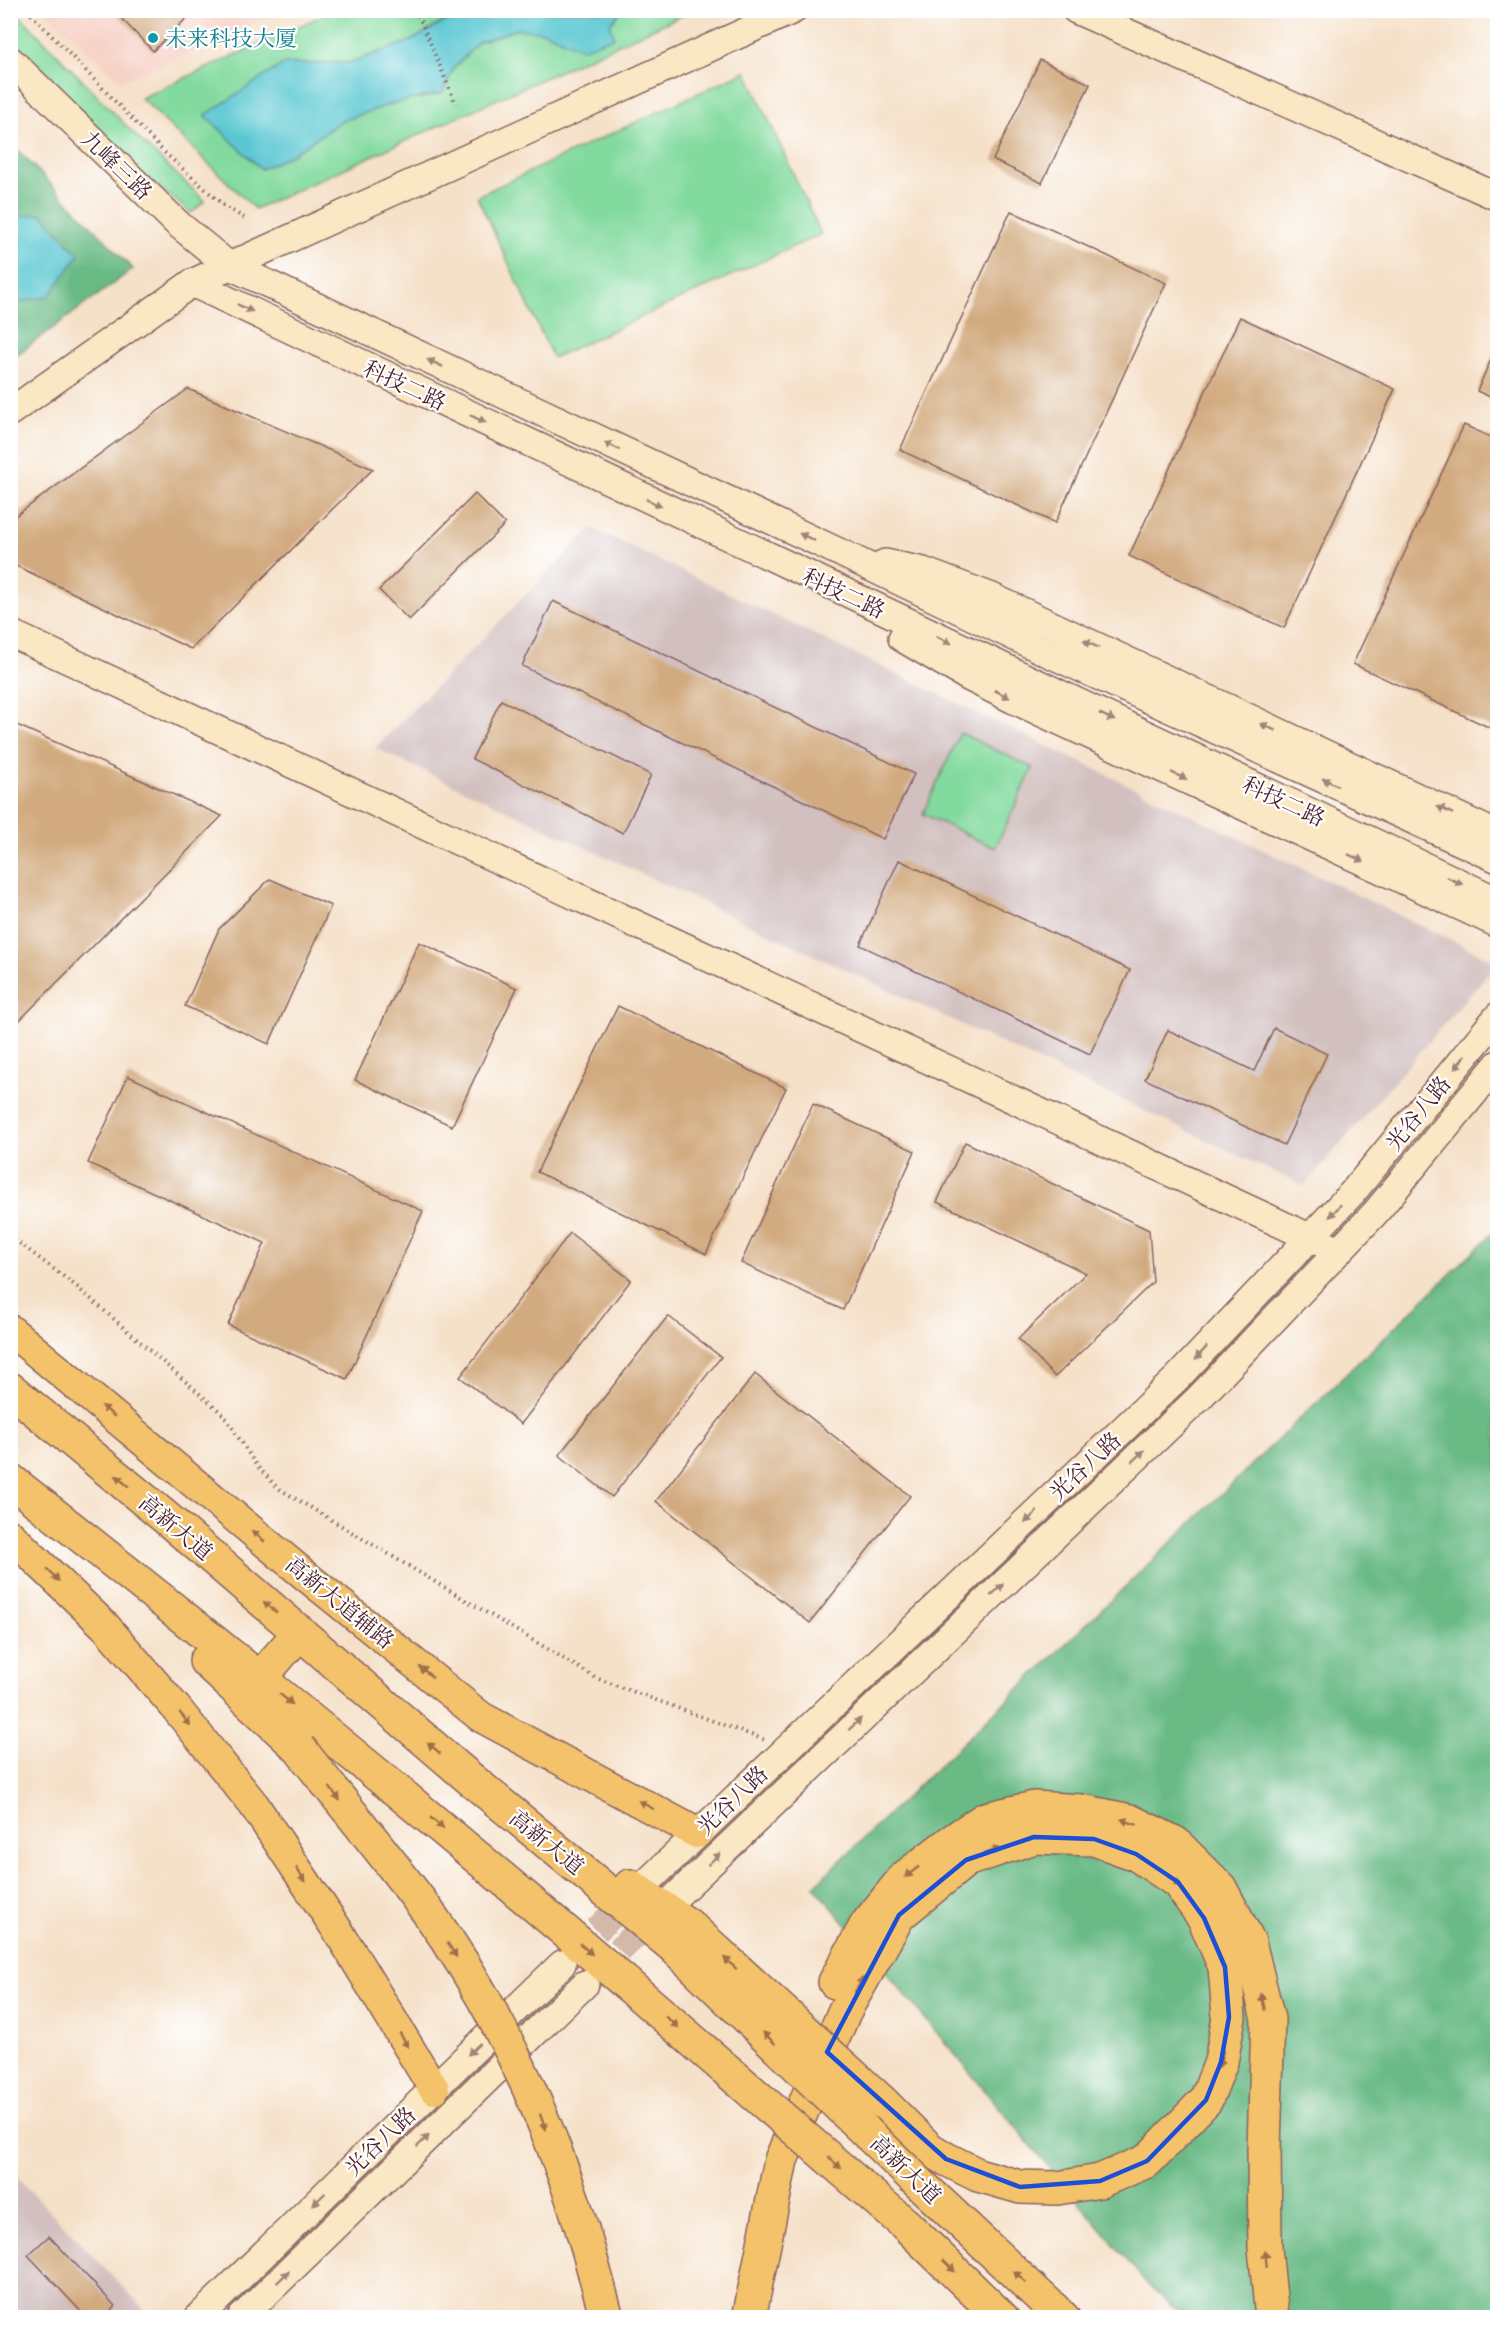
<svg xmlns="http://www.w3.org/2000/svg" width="1508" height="2328" viewBox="0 0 1508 2328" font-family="'IM FELL Double Pica','Noto Serif SC',serif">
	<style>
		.built { fill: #f7d1c6 }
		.industrial { fill: #d2bfbf }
		.green { fill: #82da9e; stroke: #667c64; stroke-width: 1.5 }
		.forest { fill: #69ba85; stroke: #5a6c58; stroke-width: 1.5 }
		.water { fill: #5ac7d2; stroke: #52737e; stroke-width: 1.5 }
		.building { fill: #d2aa7f }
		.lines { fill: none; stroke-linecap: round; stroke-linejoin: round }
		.secondary-tunnel { stroke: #d3b9a9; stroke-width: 27; stroke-dasharray: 27 14; stroke-linecap: butt }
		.secondary-casing { stroke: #866362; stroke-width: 30 }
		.primary-casing { stroke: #866362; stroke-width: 33 }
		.highway-casing { stroke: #866362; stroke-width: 36 }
		.path { stroke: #866362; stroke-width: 4; stroke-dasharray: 1.5 4.5; stroke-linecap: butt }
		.secondary { stroke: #fae7c3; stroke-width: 27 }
		.primary { stroke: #f3c26a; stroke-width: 30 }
		.highway { stroke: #f3c26a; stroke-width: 33 }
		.highway-bridge-casing { stroke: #866362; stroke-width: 36; stroke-linecap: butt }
		.highway-bridge { stroke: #f3c26a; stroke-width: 33 }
		.oneway { fill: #a28377 }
		.oneway2 { fill: #9e704a }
		.marked { fill: none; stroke: #1d4ed8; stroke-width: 4.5; stroke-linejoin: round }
		.culture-dot { fill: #0f9aa8; stroke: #fff; stroke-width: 2 }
		.labels { text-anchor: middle; stroke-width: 4.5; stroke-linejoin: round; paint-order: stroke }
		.culture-label { font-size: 22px; fill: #0d838f; stroke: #fff; text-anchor: start }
		.street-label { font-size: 22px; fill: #4a1f2b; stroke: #fff }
	</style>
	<rect width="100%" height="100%" fill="#fff"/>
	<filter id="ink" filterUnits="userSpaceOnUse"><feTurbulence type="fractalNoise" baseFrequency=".0167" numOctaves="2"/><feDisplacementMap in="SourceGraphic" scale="12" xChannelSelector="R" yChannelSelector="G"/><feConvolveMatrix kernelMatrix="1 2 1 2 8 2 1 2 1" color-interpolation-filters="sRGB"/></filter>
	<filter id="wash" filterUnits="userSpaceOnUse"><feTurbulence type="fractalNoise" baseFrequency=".008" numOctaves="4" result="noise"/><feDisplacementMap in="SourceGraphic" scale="24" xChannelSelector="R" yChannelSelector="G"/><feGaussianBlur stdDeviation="1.35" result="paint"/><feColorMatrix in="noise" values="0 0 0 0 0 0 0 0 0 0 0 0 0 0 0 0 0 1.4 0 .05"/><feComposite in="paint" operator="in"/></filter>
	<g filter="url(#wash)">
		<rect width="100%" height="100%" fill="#f5e0c8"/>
		<!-- built -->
		<path class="built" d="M46,11H281L122,82Z"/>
		<!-- industrial -->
		<g class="industrial">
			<path d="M592,528L1497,962V963L1304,1186L375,748Z"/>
			<path d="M10,2170L144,2309L136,2317H11Z"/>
		</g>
		<!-- green -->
		<g class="green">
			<path d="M11,11H15L141,141L205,201L191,213L136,169L11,39Z"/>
			<path d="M332,11H448L447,19L411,41L349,63L283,64L289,156L342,121L391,104L442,93L454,68L479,42L518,29L545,32L582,48L609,24L621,11H692L255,209L141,98Z"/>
			<path d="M746,71L821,234L553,358L477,196Z"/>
			<path d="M960,733L1033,768L995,848L923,814Z"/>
		</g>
		<!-- forest -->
		<g class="forest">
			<path d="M10,142L133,269L11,359V303L49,296L42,214L11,217Z"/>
			<path d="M1497,1229V2317H1185L1148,2285L814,1886Z"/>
		</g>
		<!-- water -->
		<g class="water">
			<path d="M448,11H621L610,24L614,37L582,49L545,32L517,29L479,42L454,68L442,93L391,104L342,121L289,156L261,169L205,115L283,64L349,63L411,41L447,20Z"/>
			<path d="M42,214L79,255L49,296L11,303V217Z"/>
		</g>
		<g id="blocks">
			<!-- building -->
			<g class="building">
				<path d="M113,10H195L153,51Z"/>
				<path d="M1040,60L1090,84L1042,183L993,160Z"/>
				<path d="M1011,211L1166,283L1055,523L900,450Z"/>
				<path d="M1240,317L1395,389L1284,628L1129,556Z"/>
				<path d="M1497,346V400L1477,391Z"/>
				<path d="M188,389L373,469L191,649L10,563V520Z"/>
				<path d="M1464,425L1497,440V731L1353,664Z"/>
				<path d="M475,494L505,524L409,620L379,590Z"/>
				<path d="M553,601L914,774L883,839L522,666Z"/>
				<path d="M501,700L651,775L623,833L472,759Z"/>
				<path d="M10,722L222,816L10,1030Z"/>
				<path d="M899,860L1130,970L1090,1054L860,945Z"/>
				<path d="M270,879L331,906L269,1044L185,1006L219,929Z"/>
				<path d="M419,942L517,988L452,1126L355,1080Z"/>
				<path d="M618,1006L786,1088L706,1254L537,1172Z"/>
				<path d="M1274,1028L1327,1054L1284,1145L1145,1079L1168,1030L1254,1071Z"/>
				<path d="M128,1076L423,1211L347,1379L228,1325L265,1243L88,1163Z"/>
				<path d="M813,1104L915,1151L843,1310L741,1263Z"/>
				<path d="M965,1142L1149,1230L1153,1282L1055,1377L1018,1339L1086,1273L937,1202Z"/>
				<path d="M570,1233L631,1280L521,1424L460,1377Z"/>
				<path d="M668,1316L721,1357L612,1497L559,1455Z"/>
				<path d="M755,1374L910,1496L810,1623L656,1501Z"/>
				<path d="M49,2236L115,2306L103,2318H87L28,2255Z"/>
			</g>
		</g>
	</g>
	<g filter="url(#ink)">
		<use href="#blocks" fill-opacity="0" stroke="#866362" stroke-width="1.5"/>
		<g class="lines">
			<!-- secondary-tunnel -->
			<g class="secondary-tunnel">
				<path d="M567,1959L636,1892"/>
				<path d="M590,1979L661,1910"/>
			</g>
			<defs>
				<g id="secondary">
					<path d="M1076,10L1498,197"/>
					<path d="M10,60L178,224L228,265L841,553L1050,654L1498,859"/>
					<path d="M192,283L1498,901"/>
					<path d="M10,412L192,283L793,10"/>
					<path d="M885,563L923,571L992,597L1498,835"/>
					<path d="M10,633L1339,1251"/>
					<path d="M902,638L968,677L1014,700L1498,924"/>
					<path d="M642,1887L1177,1378L1353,1192L1498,1016"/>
					<path d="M672,1900L1198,1399L1376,1212L1498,1064"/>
					<path d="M198,2318L562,1964"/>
					<path d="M241,2318L585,1984"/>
				</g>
				<g id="primary">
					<path d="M10,1330L306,1576L481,1717L697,1833"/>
					<path d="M10,1535L106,1627L176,1708L254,1805L340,1934L434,2089"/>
				</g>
				<g id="highway">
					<path d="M10,1389L165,1517L467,1776L673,1946"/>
					<path d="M10,1480C219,1644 425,1811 627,1984"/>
					<path d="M206,1661L299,1748"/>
					<path d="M260,1678L300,1632"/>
					<path d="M630,1886L688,1925"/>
					<path d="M835,1982L867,1924L904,1878L948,1844L985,1819L1034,1808L1081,1811L1130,1821L1175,1843L1220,1888L1249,1942L1268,2019L1264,2148L1265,2248L1272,2318"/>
					<path d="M917,2181L1063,2318"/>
					<path d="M906,2225L1002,2318"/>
					<path d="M595,2274L607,2318"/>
					<path d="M749,2318L781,2160L845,2010L899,1915L966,1860L1034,1837L1094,1839L1136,1854L1178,1882L1204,1918L1225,1967L1229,2017L1221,2062L1206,2100L1147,2161L1100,2181L1057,2188L1020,2187L978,2175L946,2159L928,2148L882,2102"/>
				</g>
			</defs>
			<!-- secondary casing -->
			<use href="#secondary" class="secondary-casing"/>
			<!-- primary casing -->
			<use href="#primary" class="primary-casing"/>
			<!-- highway casing -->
			<use href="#highway" class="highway-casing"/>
			<!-- path -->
			<g class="path">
				<path d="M27,10L164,152L223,205L244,218"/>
				<path d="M416,10L456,104"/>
				<path d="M10,1236L76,1286L224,1415L256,1465L278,1488L596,1678L765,1740"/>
			</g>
			<!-- secondary -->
			<use href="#secondary" class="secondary"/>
			<!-- primary -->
			<use href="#primary" class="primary"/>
			<!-- highway -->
			<use href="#highway" class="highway"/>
			<defs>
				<g id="highway-bridge">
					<path d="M299,1748C342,1803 387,1856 428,1912C504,2016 562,2150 595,2274"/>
					<path d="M688,1925L882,2102"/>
					<path d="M673,1946L917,2181"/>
					<path d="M627,1984L906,2225"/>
				</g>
			</defs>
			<!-- highway-bridge casing -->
			<use href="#highway-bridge" class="highway-bridge-casing"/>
			<!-- highway-bridge -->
			<use href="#highway-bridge" class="highway-bridge"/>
		</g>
		<!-- one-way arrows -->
		<defs><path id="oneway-solid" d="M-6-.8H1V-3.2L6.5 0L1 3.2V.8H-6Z" transform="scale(1.5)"/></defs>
		<g class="oneway">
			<use href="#oneway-solid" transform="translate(245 308) rotate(25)"/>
			<use href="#oneway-solid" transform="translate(435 363) rotate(-155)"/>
			<use href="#oneway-solid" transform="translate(478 419) rotate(25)"/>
			<use href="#oneway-solid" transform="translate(612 446) rotate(-155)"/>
			<use href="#oneway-solid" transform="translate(654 503) rotate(25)"/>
			<use href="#oneway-solid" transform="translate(807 537) rotate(-155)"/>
			<use href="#oneway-solid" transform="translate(944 640) rotate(25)"/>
			<use href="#oneway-solid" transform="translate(1091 644) rotate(-155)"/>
			<use href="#oneway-solid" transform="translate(1002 694) rotate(27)"/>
			<use href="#oneway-solid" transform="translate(1107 717) rotate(25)"/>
			<use href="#oneway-solid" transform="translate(1268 727) rotate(-155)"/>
			<use href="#oneway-solid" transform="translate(1179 776) rotate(25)"/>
			<use href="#oneway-solid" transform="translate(1330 782) rotate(-155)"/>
			<use href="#oneway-solid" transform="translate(1445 810) rotate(-155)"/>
			<use href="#oneway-solid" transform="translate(1356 858) rotate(25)"/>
			<use href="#oneway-solid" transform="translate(1455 881) rotate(25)"/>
			<use href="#oneway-solid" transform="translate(1460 1062) rotate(129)"/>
			<use href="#oneway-solid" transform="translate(1335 1211) rotate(133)"/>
			<use href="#oneway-solid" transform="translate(1201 1353) rotate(133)"/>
			<use href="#oneway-solid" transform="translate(1138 1456) rotate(-43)"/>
			<use href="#oneway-solid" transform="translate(1031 1517) rotate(137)"/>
			<use href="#oneway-solid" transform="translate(997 1590) rotate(-43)"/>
			<use href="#oneway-solid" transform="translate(855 1724) rotate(-43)"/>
			<use href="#oneway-solid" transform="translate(714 1859) rotate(-44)"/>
			<use href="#oneway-solid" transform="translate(474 2049) rotate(136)"/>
			<use href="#oneway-solid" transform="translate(423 2141) rotate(-44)"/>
			<use href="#oneway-solid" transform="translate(319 2199) rotate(136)"/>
			<use href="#oneway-solid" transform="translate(283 2277) rotate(-44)"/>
		</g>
		<g class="oneway2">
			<use href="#oneway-solid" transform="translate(108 1411) rotate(-140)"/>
			<use href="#oneway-solid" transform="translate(122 1481) rotate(-140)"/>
			<use href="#oneway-solid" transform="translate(258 1536) rotate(-140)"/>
			<use href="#oneway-solid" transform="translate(53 1575) rotate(45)"/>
			<use href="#oneway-solid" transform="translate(270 1607) rotate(-140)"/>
			<use href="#oneway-solid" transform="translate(426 1672) rotate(-141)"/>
			<use href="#oneway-solid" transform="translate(286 1699) rotate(39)"/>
			<use href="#oneway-solid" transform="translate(185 1719) rotate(51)"/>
			<use href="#oneway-solid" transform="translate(434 1748) rotate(-139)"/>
			<use href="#oneway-solid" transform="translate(335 1794) rotate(52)"/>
			<use href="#oneway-solid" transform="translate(646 1805) rotate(-152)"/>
			<use href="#oneway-solid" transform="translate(1129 1822) rotate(-161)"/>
			<use href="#oneway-solid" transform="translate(437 1823) rotate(40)"/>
			<use href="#oneway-solid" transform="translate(992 1851) rotate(-18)"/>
			<use href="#oneway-solid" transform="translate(912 1872) rotate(142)"/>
			<use href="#oneway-solid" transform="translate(301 1875) rotate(56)"/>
			<use href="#oneway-solid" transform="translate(1174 1881) rotate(40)"/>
			<use href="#oneway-solid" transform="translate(586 1949) rotate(41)"/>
			<use href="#oneway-solid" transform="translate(452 1950) rotate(57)"/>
			<use href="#oneway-solid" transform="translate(730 1963) rotate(-138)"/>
			<use href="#oneway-solid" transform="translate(859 1985) rotate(-60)"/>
			<use href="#oneway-solid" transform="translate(1263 2002) rotate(-104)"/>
			<use href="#oneway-solid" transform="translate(672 2022) rotate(40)"/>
			<use href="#oneway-solid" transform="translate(769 2038) rotate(-136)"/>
			<use href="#oneway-solid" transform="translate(404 2040) rotate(59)"/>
			<use href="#oneway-solid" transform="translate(1221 2059) rotate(105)"/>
			<use href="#oneway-solid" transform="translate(543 2122) rotate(69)"/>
			<use href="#oneway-solid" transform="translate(835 2163) rotate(41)"/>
			<use href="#oneway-solid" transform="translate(1266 2259) rotate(-95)"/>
			<use href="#oneway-solid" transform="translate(949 2266) rotate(44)"/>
			<use href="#oneway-solid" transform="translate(1020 2277) rotate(-137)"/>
		</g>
	</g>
	<!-- marked area -->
	<path class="marked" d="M1034,1837L1094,1839L1136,1854L1178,1882L1204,1918L1225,1967L1229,2017L1221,2062L1206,2100L1147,2161L1100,2181L1020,2187L946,2159L827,2052L899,1915L966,1860Z"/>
	<!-- markers -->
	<circle class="culture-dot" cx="153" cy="38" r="6"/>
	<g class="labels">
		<!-- culture labels -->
		<g class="culture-label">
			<text x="165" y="46">未来科技大厦</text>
		</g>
		<!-- street labels -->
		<g class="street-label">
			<text transform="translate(117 165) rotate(44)" y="8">九峰三路</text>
			<text transform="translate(405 385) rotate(25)" y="8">科技二路</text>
			<text transform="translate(844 593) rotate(25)" y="8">科技二路</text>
			<text transform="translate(1284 801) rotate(25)" y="8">科技二路</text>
			<text transform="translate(1418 1113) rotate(-51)" y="8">光谷八路</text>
			<text transform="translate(1085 1466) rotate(-43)" y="8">光谷八路</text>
			<text transform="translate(176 1527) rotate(40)" y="8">高新大道</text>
			<text transform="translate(340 1602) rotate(39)" y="8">高新大道辅路</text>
			<text transform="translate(732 1800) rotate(-44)" y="8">光谷八路</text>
			<text transform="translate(547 1842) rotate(39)" y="8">高新大道</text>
			<text transform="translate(380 2141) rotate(-44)" y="8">光谷八路</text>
			<text transform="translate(906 2169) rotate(44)" y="8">高新大道</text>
		</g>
	</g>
	<!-- margin -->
	<rect width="1508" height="2328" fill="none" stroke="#fff" stroke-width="36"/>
</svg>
